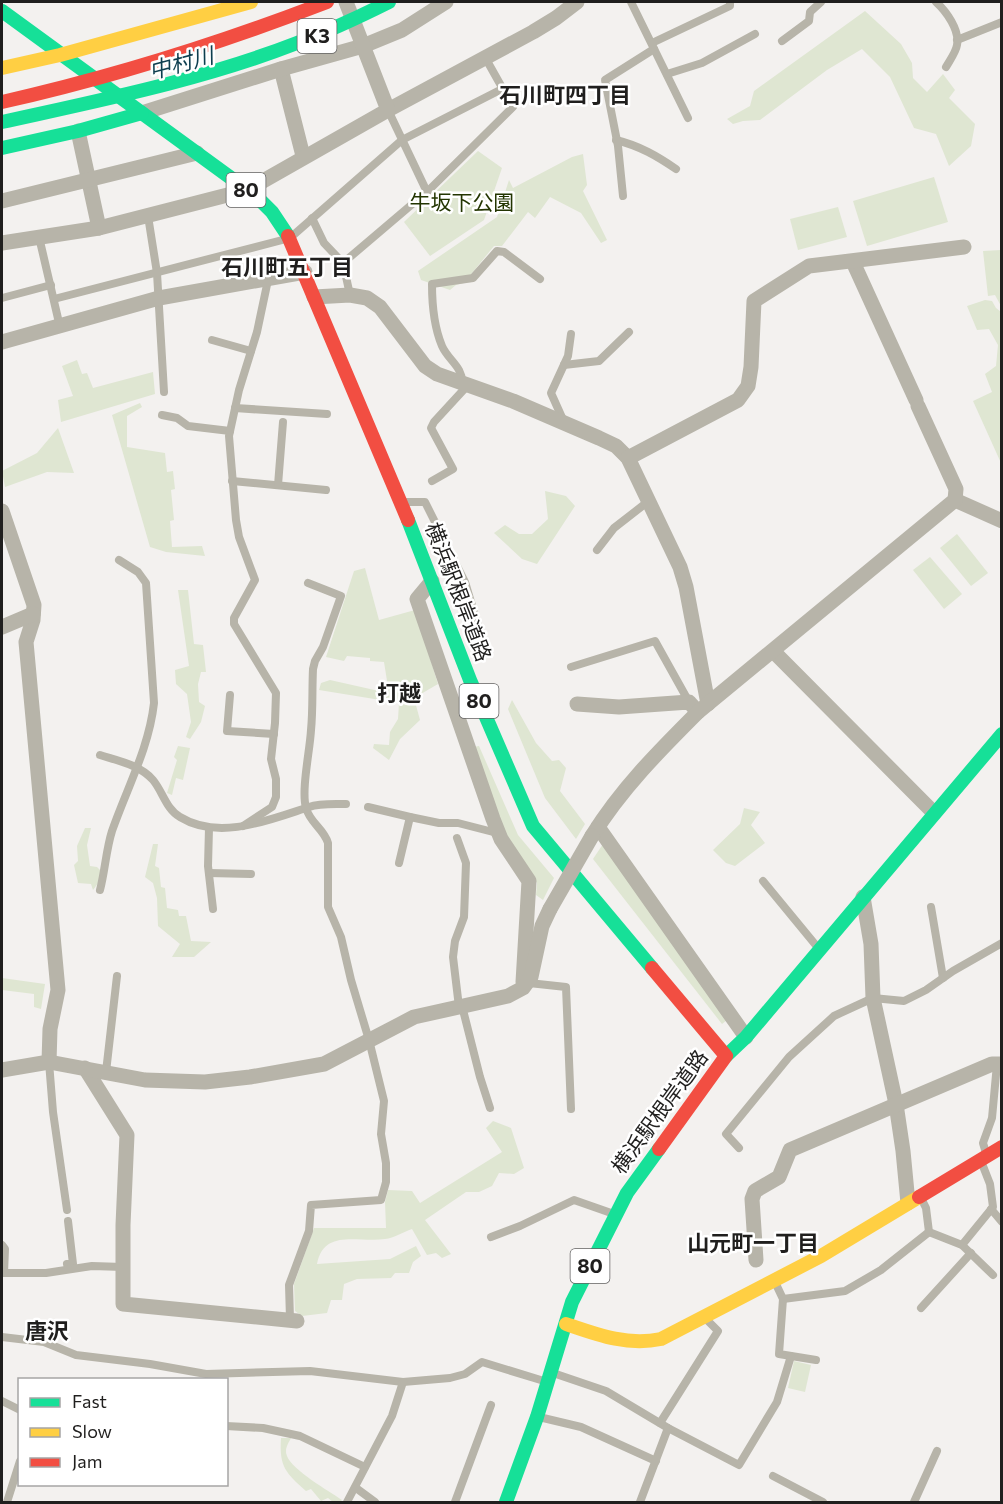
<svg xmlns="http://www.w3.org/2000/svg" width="1003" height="1504" viewBox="0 0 1003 1504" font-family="Commissioner,'Noto Sans JP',sans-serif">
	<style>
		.green { fill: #dfe6d2 }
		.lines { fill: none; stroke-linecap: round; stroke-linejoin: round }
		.lane { stroke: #b7b4a9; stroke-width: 8 }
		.street { stroke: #b7b4a9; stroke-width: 15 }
		.fast { stroke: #16e098; stroke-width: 14 }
		.slow { stroke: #ffcf43; stroke-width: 14 }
		.jam { stroke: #f24e42; stroke-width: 14 }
		.street-bridge { stroke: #b7b4a9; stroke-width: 15 }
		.fast-bridge { stroke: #16e098; stroke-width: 14 }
		.jam-bridge { stroke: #f24e42; stroke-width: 14 }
		.labels { text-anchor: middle; stroke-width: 5; stroke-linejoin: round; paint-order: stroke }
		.shield { fill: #fff; stroke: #636262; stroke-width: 1.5 }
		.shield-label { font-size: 20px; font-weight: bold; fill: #201f1e }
		.park-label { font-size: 21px; fill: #233501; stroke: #fff }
		.street-label { font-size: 21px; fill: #201f1e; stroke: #fff }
		.water-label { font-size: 22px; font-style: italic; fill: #0e3e4f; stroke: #fff }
		.neighbourhood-label { font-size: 22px; font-weight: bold; fill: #201f1e; stroke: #fff }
	</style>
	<rect width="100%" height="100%" fill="#f3f1ef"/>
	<!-- green -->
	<g class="green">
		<path d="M865,11L901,44L912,63L913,78L927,92L943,74L955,90L949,98L975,124L971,146L949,166L936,134L914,128L890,77L862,49L827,70L760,120L743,121L733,124L727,119L750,106L754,91Z"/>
		<path d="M478,151L502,168L484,220L430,256L404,222Z"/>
		<path d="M583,154L587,185L583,191L607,240L601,243L581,213L550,197L535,218L528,212L502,246H494L464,283L456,285L450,290L421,280L418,271L497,217L509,180L513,188L572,157Z"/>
		<path d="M934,177L948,222L867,246L853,201Z"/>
		<path d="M838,207L847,237L798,250L790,219Z"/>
		<path d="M1001,250H1002L1001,306L995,295L988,296L983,251Z"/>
		<path d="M985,300L992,301L996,308L1001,312V463L973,401L992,392L985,374L996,366L998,345L989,329L977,330L967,306Z"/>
		<path d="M77,360L82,374L87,373L93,388L153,372L155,394L61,422L58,400L73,396L62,366Z"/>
		<path d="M140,403L142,407L127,416V447L165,453L167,472L173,471L175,489L171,490L174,520L170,521L172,547L202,546L205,556L166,552L150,547L112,415Z"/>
		<path d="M58,428L74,473L47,472L5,487L2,471L37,453Z"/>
		<path d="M545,491L566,496L575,506L537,564L522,559L494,533L505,525L519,534H532L548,519Z"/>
		<path d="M957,534L988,573L971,586L940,548Z"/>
		<path d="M930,557L962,594L944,609L913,570Z"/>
		<path d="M365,568L379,620L415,610L438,684L414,698L420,720L400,739L389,760L373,748L374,744L389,745L390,732L398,719L399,703L319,690L321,683L330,680L379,691L388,687L384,662L370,661V658L347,656L344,661L326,657L354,571Z"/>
		<path d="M178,590H188L194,644L203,645L206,672H201L198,684L199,702L205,706L201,722L190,739L186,737L191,722L187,694L176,684L175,670L189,666Z"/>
		<path d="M512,700L536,743L552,761L559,760L566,768L560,791L585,824L576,839L545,798L508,709Z"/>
		<path d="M178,746L190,748L183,780L176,778L172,795L167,793L177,760L174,757Z"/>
		<path d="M479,746L518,835L554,878L543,900L536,895L537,883L503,833L473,747Z"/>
		<path d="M744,808L760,812L751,825L765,843L735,866L726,863L713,850L740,824Z"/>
		<path d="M85,828H91L87,845L90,866L97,867L101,871L99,882L93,890L91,884L78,883L74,865L78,861L77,846Z"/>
		<path d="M153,844H158L155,866L159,868L161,887L165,888L167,908L178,910L179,916H186L191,941L211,942L194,957H172L180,944L158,926L157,898L153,883L145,877Z"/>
		<path d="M603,844L727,1020L722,1024L593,859Z"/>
		<path d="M2,978L45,984L41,1009L34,1007V994L2,990Z"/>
		<path d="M493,1121L511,1128L524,1168L514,1174L499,1173L492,1186L479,1192H466L425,1220L451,1254L442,1258L436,1253L427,1255L412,1229C403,1232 394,1238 385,1239C358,1243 324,1228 317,1264L390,1259L416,1246L421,1256L413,1262L409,1273H395L391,1278L357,1279L344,1284L342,1300H331L327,1313L302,1316L295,1311L294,1284L314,1228H386L385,1202L388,1190L412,1191L420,1203L502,1152L486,1128Z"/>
		<path d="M794,1361L811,1365L805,1392L788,1388Z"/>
		<path d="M281,1438H291C288,1444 284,1449 287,1456C292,1470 329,1491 342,1500L340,1502H333L328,1498L321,1501L311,1489L306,1491C286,1473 279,1467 281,1438Z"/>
	</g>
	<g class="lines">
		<!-- lane -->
		<g class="lane">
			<path d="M631,2L688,118"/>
			<path d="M936,2C946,11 960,30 957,45C956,52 950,60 946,67"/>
			<path d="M957,40L1002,22"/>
			<path d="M782,41L809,21L810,12L821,2"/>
			<path d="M652,43L730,6V2"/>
			<path d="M667,74L702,63L755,34"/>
			<path d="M388,110L427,192"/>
			<path d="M616,140C640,146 657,156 676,169"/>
			<path d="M623,196L618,146L605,80L654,49"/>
			<path d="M148,216L157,273L164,392"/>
			<path d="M312,218L324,243L343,263L350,295"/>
			<path d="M39,237L60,327"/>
			<path d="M343,263L430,189L513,107L486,59"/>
			<path d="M2,298L51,285"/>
			<path d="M54,299L290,238L402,140L502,89"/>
			<path d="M212,340L251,351"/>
			<path d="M564,365L599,361L629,332"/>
			<path d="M462,383C463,367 448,360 442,346C434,327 432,304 432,284L473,278L497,251L504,252L540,279"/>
			<path d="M235,408L327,414"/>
			<path d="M162,415L177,418L188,426L230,431"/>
			<path d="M564,422L551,393L568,356L571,334"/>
			<path d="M232,481L326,490"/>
			<path d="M432,481L453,469L431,428L434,422L468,385"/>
			<path d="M278,485L283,422"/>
			<path d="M405,502H425L465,582L479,629"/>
			<path d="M597,550L614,528L650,500"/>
			<path d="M571,667L655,641L689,702"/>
			<path d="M230,695L227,731L274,734"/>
			<path d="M100,755C119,761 140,765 153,780C163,792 166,809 180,817C219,841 269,820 309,807C320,803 334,804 346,804"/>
			<path d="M368,807L410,817L439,823H458L497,833"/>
			<path d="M243,826L272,807L276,797V779L271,759L275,723L276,693L234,624V618L255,580L239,537L236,520L229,436L239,390L257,332L268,280"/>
			<path d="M209,828L208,866L213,909"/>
			<path d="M457,838L466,863L464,917L455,941L453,957L459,1007"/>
			<path d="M399,863L410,817"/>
			<path d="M209,873L251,874"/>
			<path d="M763,881L819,949"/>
			<path d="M100,890C105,871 106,850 112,831C127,788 149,748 154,703L146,583L138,572L119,560"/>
			<path d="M931,907L943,978"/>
			<path d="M529,983L566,987L571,1109"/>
			<path d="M462,1006L480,1077L490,1108"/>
			<path d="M49,1062L53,1112L67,1210"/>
			<path d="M106,1072L117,976"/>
			<path d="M739,1148L726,1134L789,1057L834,1016L873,998L904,1001L926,990L953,971L1002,943"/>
			<path d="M986,1153L983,1143L992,1118L997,1064"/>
			<path d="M921,1198L926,1208L929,1232L962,1245L993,1275"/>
			<path d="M991,1209L1002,1222"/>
			<path d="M491,1237L520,1226L574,1200L614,1214"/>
			<path d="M2,1245L5,1249L4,1273"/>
			<path d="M962,1245L993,1207L990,1184L981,1161"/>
			<path d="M68,1268L67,1264H73L68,1221"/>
			<path d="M2,1273H46L92,1266L123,1267"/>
			<path d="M775,1282L783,1299L779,1354L816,1360"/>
			<path d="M783,1299L845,1291L881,1270L929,1232"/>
			<path d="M921,1308L971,1253"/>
			<path d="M290,1319L289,1285L309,1231L311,1205L381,1200L386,1182V1163L381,1134L384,1101L369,1040L351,980L341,937L328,907V843C324,829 310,823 306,808C301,790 310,750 311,730C313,710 312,689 313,669L315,661L323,647L341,596L308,583"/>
			<path d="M2,1337L44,1342L76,1355L150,1364L206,1374L310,1371L403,1382L450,1378L465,1374L482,1362L544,1381"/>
			<path d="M553,1373L606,1391L668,1428L739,1465L777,1402L791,1356"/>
			<path d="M2,1401L20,1410"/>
			<path d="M539,1417L581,1427L656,1461"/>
			<path d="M660,1423L718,1331L705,1318"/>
			<path d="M226,1426L263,1428L300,1436L365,1467"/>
			<path d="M773,1476L823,1502"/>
			<path d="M356,1488L375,1502"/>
			<path d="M7,1502L20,1461"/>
			<path d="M347,1502L392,1416L403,1382"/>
			<path d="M455,1502L491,1405"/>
			<path d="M640,1502L668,1428"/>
			<path d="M914,1502L937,1451"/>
		</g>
		<!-- street -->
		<g class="street">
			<path d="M281,69L303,156"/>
			<path d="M388,110L533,32L556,18L577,2"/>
			<path d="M142,113L281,69L363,46L402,30L446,2"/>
			<path d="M78,131L99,228"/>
			<path d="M2,201L197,153"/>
			<path d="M2,243L99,228L247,190L388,110L346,2"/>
			<path d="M853,262L916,400"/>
			<path d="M314,297L350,295L367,298L380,307L425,366L437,374L513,401L599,438L616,446L628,458L680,567L686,587L708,704"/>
			<path d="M2,342L159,298L305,272"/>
			<path d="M628,458L738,400L748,386L751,367L754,301L809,266L964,247"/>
			<path d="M955,500L1002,521"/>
			<path d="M2,511L34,605L33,620L26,642L58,990L50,1029L49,1062"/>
			<path d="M432,581L417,599L493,819L501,839L529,881L523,982"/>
			<path d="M2,627L33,614"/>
			<path d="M774,652L934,813"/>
			<path d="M577,704L619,707L689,702L698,712"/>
			<path d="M598,827L746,1037"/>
			<path d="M592,836C621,789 659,751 698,712L955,500L956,489L918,406"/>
			<path d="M863,897L871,944L873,998L896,1104L903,1151L908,1203"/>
			<path d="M85,1068L127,1135L123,1225V1304L297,1321"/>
			<path d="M2,1070L49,1062L145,1080L205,1082L250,1077L324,1064L414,1017L508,996L523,988L531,977L542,926L550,909"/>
			<path d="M756,1260L752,1199L755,1191L779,1177L790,1150L992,1064H1002"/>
		</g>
		<!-- fast -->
		<g class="fast">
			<path d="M2,11L257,197L272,212L288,236"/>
			<path d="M2,148L78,131L142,113"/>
			<path d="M408,520L470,680L533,826L652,968"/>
			<path d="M726,1056L746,1037L1002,734"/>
			<path d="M506,1502L537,1417L572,1302L627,1193L659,1149"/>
		</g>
		<!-- slow -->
		<g class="slow">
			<path d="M2,68L60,55L251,2"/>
			<path d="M566,1324C598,1335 627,1346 661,1339L821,1256L919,1197"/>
		</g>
		<!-- jam -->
		<g class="jam">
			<path d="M288,236L408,520"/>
			<path d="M652,968L726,1056L659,1149"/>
			<path d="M919,1197L1002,1147"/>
		</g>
		<!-- street-bridge -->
		<path class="street-bridge" d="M550,909L592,836"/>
		<!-- fast-bridge -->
		<path class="fast-bridge" d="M2,122C101,100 202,80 297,43C329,31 359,17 389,2"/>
		<!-- jam-bridge -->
		<path class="jam-bridge" d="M2,102C113,77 221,43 327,2"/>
	</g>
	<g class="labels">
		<!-- shield labels -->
		<g class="shield">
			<rect x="297.5" y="19" width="39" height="34" rx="4.5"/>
			<rect x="226.5" y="173" width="39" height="34" rx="4.5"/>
			<rect x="459.5" y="684" width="39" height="34" rx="4.5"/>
			<rect x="570.5" y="1249" width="39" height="34" rx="4.5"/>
		</g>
		<g class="shield-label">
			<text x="317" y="43">K3</text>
			<text x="246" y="197">80</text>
			<text x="479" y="708">80</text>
			<text x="590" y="1273">80</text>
		</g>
		<!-- park labels -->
		<g class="park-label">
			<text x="462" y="210">牛坂下公園</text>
		</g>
		<!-- street labels -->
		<g class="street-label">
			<text transform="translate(458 592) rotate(69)" y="7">横浜駅根岸道路</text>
			<text transform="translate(660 1112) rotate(-54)" y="7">横浜駅根岸道路</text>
		</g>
		<!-- water labels -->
		<g class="water-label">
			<text transform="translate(181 63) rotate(-15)" y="8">中村川</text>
		</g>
		<!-- neighbourhood labels -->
		<g class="neighbourhood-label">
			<text x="565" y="103">石川町四丁目</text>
			<text x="287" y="275">石川町五丁目</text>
			<text x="399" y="701">打越</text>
			<text x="753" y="1251">山元町一丁目</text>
			<text x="47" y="1339">唐沢</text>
		</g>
	</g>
	<!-- border -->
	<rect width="1003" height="1504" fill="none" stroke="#201f1e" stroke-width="6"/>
	<!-- legend -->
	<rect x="18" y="1378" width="210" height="108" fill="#ffffff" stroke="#a6a5a5" stroke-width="1.5"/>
	<rect x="30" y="1398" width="30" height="9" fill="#16e098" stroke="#a6a5a5" stroke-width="1.5"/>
	<text x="72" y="1408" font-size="18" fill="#201f1e">Fast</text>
	<rect x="30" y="1428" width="30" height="9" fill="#ffcf43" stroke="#a6a5a5" stroke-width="1.5"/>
	<text x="72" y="1438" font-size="18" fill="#201f1e">Slow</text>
	<rect x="30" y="1458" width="30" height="9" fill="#f24e42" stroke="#a6a5a5" stroke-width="1.5"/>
	<text x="72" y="1468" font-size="18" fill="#201f1e">Jam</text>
</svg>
